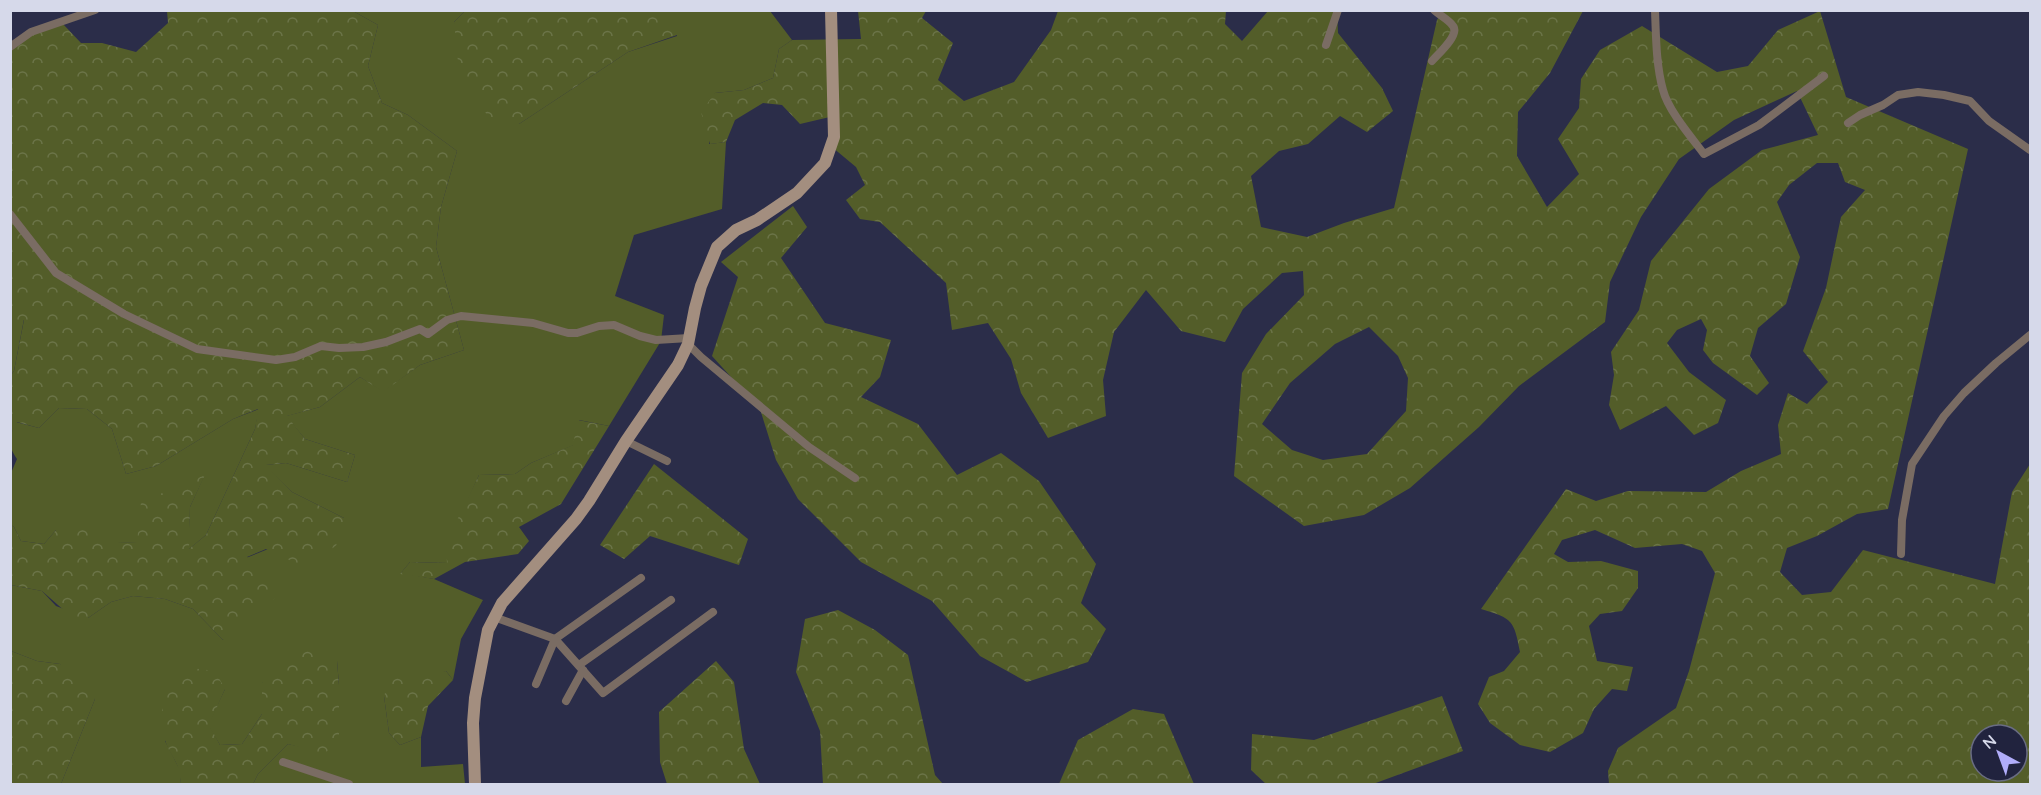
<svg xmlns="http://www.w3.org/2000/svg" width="2041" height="795" viewBox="0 0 2041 795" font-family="Quicksand,sans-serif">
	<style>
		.green { fill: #535d29 }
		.forest { fill: url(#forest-crowns); fill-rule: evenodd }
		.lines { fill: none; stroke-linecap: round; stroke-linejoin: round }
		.street { stroke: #7a6c63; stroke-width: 8 }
		.secondary { stroke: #a38e7f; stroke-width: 12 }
	</style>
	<defs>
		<pattern id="forest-crowns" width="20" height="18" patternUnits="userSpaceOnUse" patternTransform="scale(1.5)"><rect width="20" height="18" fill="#535d29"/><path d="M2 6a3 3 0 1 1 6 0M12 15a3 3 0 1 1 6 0" fill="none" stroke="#6b7448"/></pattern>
	</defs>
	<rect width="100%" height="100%" fill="#2b2d49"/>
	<!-- green -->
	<g class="green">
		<path d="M353,11H465L454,22L519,124L628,52L677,36V11H770L792,40L779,49L773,78L744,90L715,93L709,144L726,142L722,209L634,235L615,296L664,315L661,341L609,426L579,420L574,445L531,463L515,474L479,475L465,506L447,563L410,562L401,573L434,579L483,600L461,639L453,680L446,671L384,696L389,733L400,745L421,737V767L463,764L465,784H253L258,774L288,744L302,747L338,741L339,685L337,661L262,683V714L242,744L220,745L208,725L225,689L165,741L181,772L180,784H61L95,699L60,664L37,661L11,651V585L42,591L56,606L88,618L111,602L133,596L165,599L193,609L223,640L246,558L344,518L292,492L265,465L286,463L347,482L355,455L305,439L286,416L320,407L360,377L383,391L420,365L464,350L436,247L441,207L457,151L408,115L382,103L368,66L378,25Z"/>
		<path d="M24,319L14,371L11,375V320Z"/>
		<path d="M59,408L87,409L112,429L126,474L156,466L233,419L259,409L255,429L206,535L188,550L190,507L204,476L137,542L98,544L56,530L44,544L21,541L14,527L11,525V473L17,459C7,445 9,437 16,422L39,428Z"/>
	</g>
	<!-- forest -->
	<g class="forest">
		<path d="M167,11H353L378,25L368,66L382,103L408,115L457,151L441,207L436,247L464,350L420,365L383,392L360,377L320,407L287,416L305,439L355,455L347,482L286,463L266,465L292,492L344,518L336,546L302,566L266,549L247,557L286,589L223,640L193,609L165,599L133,596L111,602L88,618L74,619L42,591L11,585V525L14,527L21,541L44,544L56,530L80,520L96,530L98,543L137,542L141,502L205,475L190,507L189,549L206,535L255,429L258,409L233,419L156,466L126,474L112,429L87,409L59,408L39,428L17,422L11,434V375L14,371L24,320H10L11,49L23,37L63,24L81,43H102L136,52L168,23Z"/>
		<path d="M465,11H677V35L628,52L519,124L491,121L459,72L454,22Z"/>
		<path d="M858,11H926L922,18L953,43L938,80L964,101L1014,82L1051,30L1058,11H1226L1225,24L1242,41L1268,11H1337L1338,33L1382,88L1393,111L1367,132L1340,116L1308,144L1279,151L1251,176L1261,227L1307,237L1344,223L1394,208L1437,20L1442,11H1583L1550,73L1518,112L1517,156L1547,207L1579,174L1558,139L1579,108L1581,79L1600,50L1642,26L1717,72L1748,66L1778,30L1820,11L1846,97L1968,149L1888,509L1857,514L1817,536L1787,548L1780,572L1802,595L1831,592L1863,550L1995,584L2012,492L2030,464V784H1609L1608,771L1618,748L1676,708L1689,671L1715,573L1702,551L1682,544L1635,548L1595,530L1562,540L1554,554L1568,562L1601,561L1638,571V588L1622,611L1600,614L1589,626L1597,661L1633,667L1627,691L1612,689L1594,709L1583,733L1550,752L1520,745L1490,723L1478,704L1489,677L1504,671L1520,652C1514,621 1513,618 1481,609L1566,489L1596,501L1628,491L1706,492L1741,471L1781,454L1778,425L1788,393L1807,404L1828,382L1803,351L1826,288L1841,217L1865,190L1845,182L1838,163H1817L1789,185L1777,202L1800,257L1786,304L1758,328L1750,356L1769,383L1757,395L1713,363L1703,350L1707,330L1701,319L1677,330L1667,343L1689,372L1726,400L1718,423L1694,435L1666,406L1620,430L1609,405L1614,375L1611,352L1639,310L1651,261L1709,189L1762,150L1818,135L1797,91L1734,120L1679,159L1641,217L1610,282L1605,322L1519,386L1479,427L1410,488L1364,515L1304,526L1234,476L1242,373L1266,334L1304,295L1303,271L1282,273L1243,309L1225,342L1181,331L1146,290L1114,332L1103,380L1106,416L1048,438L1021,393L1011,359L988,323L952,330L946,283L880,222L860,219L846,200L865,185L856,167L832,147L834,116L800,124L782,105L763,103L735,120L726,142L710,144L701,112L715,93L744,90L773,78L779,49L792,40L861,39ZM1369,327L1398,356L1408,378L1406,411L1367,454L1323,460L1292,450L1262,424L1290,383L1335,344ZM1981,735H2017V771H1981Z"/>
		<path d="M793,206L807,227L781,258L825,323L891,340L880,377L861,397L918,424L957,475L1001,453L1039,481L1096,564L1081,603L1106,629L1088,662L1027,682L980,656L932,601L861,562L798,499L776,460L760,409L712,356L738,277L721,262Z"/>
		<path d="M578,420L609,426L561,504L519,527L529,541L518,554L465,562L434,579L400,574L410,562L447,563L446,543L479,475L515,474L531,463L573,445Z"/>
		<path d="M654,464L748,539L739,565L650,536L624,559L600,545Z"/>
		<path d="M838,610L875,630L908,655L935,775L943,784H823L820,731L796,672L805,619Z"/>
		<path d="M309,644L337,661L339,685V741L324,754L288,744L258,774L253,784H180C182,764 170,757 165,740C159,717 162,705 168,683L191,668L215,671L225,689L209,725L220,745L242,744L262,714V683L284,657Z"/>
		<path d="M11,651L37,661L60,664L90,676L95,699L61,784H11Z"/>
		<path d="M716,661L734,682L744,749L760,784H667L660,762L659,712Z"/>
		<path d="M446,671L453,680L428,706L421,737L400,745L389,733L384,696L390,678Z"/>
		<path d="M1442,696L1463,751L1373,784H1266L1251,770L1252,734L1314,740Z"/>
		<path d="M1133,709L1164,714L1194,784H1059L1078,740Z"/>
	</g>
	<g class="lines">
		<!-- street -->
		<g class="street">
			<path d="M1655,10C1656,36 1656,65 1663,90C1668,110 1691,137 1704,154L1759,125L1824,76"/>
			<path d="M1326,45L1338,10"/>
			<path d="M10,47L31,32L95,10"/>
			<path d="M1432,61C1438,54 1460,35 1453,26C1449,20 1439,15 1434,10"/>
			<path d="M1848,123L1860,115L1883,105L1898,95L1918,92L1944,95L1970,101L1989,121L2030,150"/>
			<path d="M10,214L56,273L124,314L197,349L276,360L295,357L321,346L339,348L363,347L386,342L420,329L428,334L447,320L461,316L533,323L568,333H577L599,326L614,325L640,336L656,340L689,338"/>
			<path d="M688,344L701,357L809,447L855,478"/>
			<path d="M626,441L667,461"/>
			<path d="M1901,554L1902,520L1912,464L1944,416L1964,393L1996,363L2030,335"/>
			<path d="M494,617L555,639L641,578"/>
			<path d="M579,665L671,600"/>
			<path d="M536,684L555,639L603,693L713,612"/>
			<path d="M566,701L583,670"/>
			<path d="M283,762L349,784"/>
		</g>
		<!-- secondary -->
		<path class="secondary" d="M475,784L473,723L475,698L488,630L502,603L576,519L589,501L626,441L678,365L688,344L695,308L701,286L717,247L736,230L757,220L797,193L825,163L834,137L831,10"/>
	</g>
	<!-- border -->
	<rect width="2041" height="795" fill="none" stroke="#d6d9ea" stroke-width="24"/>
	<!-- north arrow -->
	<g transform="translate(1999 753) rotate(319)"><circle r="28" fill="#21233e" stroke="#696c83" stroke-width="1.5"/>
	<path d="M0-4.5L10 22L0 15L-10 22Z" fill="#b1adfa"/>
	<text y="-9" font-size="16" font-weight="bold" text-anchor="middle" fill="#d6d9ea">N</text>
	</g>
</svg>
